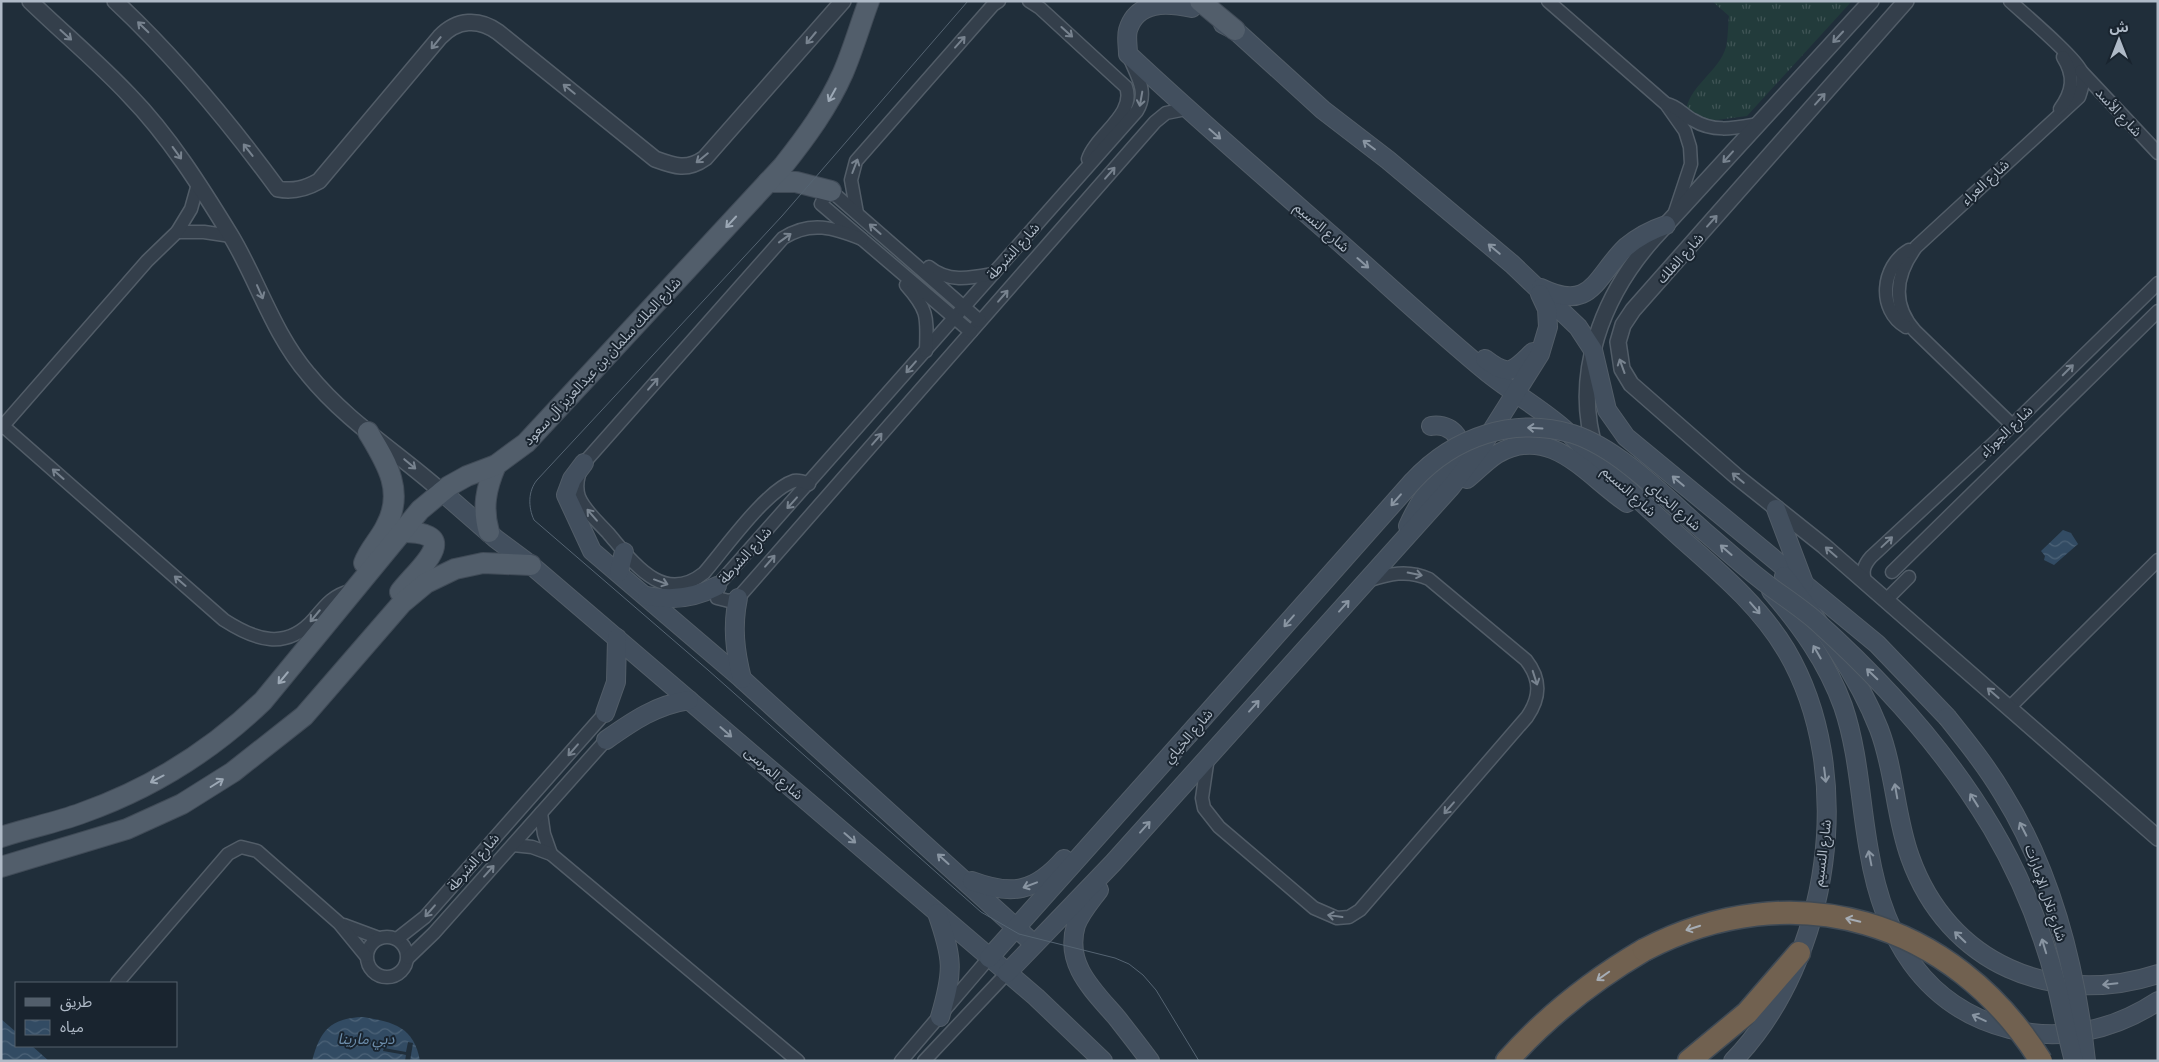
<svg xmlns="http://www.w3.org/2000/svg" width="2159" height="1062" viewBox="0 0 2159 1062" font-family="'IBM Plex Sans','Noto Sans Arabic',sans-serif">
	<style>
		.grass { fill: url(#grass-tufts) }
		.water { fill: url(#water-waves) }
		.pier { fill: #202e3a }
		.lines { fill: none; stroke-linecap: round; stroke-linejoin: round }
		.minor-casing { stroke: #525d68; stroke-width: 15 }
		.tertiary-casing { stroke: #525d68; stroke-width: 18 }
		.secondary-casing { stroke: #525d68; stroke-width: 20 }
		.primary-casing { stroke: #404b57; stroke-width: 22 }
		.motorway-casing { stroke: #3f4a55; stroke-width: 25 }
		.minor { stroke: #343f4b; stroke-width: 12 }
		.tertiary { stroke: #343f4b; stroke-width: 15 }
		.secondary { stroke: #424f5e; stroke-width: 18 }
		.primary { stroke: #525e6b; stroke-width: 20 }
		.motorway { stroke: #716150; stroke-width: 22 }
		.tram { stroke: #556472; stroke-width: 1 }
		.secondary-bridge-casing { stroke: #525d68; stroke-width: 20; stroke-linecap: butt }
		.motorway-bridge-casing { stroke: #3f4a55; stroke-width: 25; stroke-linecap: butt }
		.secondary-bridge { stroke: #424f5e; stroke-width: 18 }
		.motorway-bridge { stroke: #716150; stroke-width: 22 }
		.oneway { stroke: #78838f }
		.oneway2 { stroke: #9ca8b5 }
		.oneway3 { stroke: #8995a2 }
		.oneway4 { stroke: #a6adb5 }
		.labels { text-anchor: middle; stroke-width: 4; stroke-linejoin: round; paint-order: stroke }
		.street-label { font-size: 14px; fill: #afbac7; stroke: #19242f }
		.water-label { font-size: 15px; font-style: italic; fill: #6d8eac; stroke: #19242f }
	</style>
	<defs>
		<pattern id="grass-tufts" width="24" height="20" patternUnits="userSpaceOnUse" patternTransform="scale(1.25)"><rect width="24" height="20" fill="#223b3b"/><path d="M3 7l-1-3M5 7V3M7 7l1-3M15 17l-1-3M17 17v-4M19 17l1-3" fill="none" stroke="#405556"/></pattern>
		<pattern id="water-waves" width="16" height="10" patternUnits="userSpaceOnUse" patternTransform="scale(1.25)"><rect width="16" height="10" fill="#324b63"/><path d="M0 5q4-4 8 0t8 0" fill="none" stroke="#4d6378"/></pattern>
	</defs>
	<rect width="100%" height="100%" fill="#202e3a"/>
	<!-- grass -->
	<path class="grass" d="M1712,1H1852L1747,116L1709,121L1686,113C1687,87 1719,72 1726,47C1728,38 1728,26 1729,16Z"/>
	<!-- water -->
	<g class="water">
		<path d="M2063,530L2071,533L2078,544L2054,565L2044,560L2045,556L2041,551Z"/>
		<path d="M363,1017C394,1022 414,1027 420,1061H312C320,1030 331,1018 363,1017Z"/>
		<path d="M1,1019L16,1032V1046H32L49,1061H1Z"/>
	</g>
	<!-- pier -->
	<path class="pier" d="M408,1042L413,1043L410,1061H405L406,1055L383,1051L384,1048L406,1052Z"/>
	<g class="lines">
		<defs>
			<g id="minor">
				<path d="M1029,1L1040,8L1126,87C1136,114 1096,135 1088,159"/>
				<path d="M1548,1L1666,104L1685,131L1690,147L1691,164L1673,218"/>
				<path d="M2010,1C2024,14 2075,57 2081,71C2085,80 2082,88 2079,97L1916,247C1896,274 1891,304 1915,331L2012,425"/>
				<path d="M1129,56C1136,75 1149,91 1137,111L717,586V598L729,601L738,598L1155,122L1166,113L1186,109"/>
				<path d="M2081,71L2158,153"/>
				<path d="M1666,104C1678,106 1683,115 1693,120C1714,133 1735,128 1758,124"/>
				<path d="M2060,109C2073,91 2075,76 2063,57"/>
				<path d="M857,213L851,180L856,161L993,5L999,1"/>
				<path d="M177,232H204L231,236"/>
				<path d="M929,267C948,283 971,278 993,274"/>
				<path d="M906,285C929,311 927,317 926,351"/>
				<path d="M1906,327C1877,310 1881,266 1909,250"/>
				<path d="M971,332L821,204L825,196L831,191L980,321"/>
				<path d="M3,426L224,620C255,640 286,651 314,619C325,606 333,595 350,591"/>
				<path d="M1,428L147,261L177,232L191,209L198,184"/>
				<path d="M809,484C804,482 800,480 794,481C766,490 724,550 704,573C663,606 633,562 608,533C598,522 584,510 579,497C575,485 578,474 584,463L783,238C811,220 834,228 862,239"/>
				<path d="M1892,572L2158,311"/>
				<path d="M1865,581C1862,571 1864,565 1871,557L1995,442L2158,283"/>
				<path d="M1886,600L1909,577"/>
				<path d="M2009,708L2158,560"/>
				<path d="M1208,757L1202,798L1204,808L1219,827L1314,908L1337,918L1349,917L1360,910L1527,717C1541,697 1541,679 1526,660L1429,579C1407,569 1389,574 1367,581"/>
				<path d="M541,813L544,834L551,854"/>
				<path d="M513,845L532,847L551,854L798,1061"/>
				<path d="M344,925L379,938"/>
				<circle cx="387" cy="957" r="20"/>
				<path d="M397,939L425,917L605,713"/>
				<path d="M408,958L434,933L606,740"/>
				<path d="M117,983L228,854L241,847L257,851L339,923L366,956"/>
				<path d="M901,1061L989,958"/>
				<path d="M924,1061L1007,973"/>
			</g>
			<g id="tertiary">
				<path d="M30,1C63,33 98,62 129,95C169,136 201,187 231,236C258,281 273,333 308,374C346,421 397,452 441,491"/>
				<path d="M115,1C176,58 229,122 278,189C293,192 305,189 319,181L440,37C457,19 479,18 498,32L655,159C674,166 687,171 705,158L843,1"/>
				<path d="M1906,1L1633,310L1623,325L1618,342L1622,369L1631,384L1736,476L1824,546L2158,838"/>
				<path d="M1596,452C1571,375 1603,295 1654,238L1871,1"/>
			</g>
			<g id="secondary">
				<path d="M1192,8C1168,3 1137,0 1128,30C1126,37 1128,46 1128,54C1196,118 1267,179 1338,241C1388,285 1437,331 1488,373C1513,393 1540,408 1564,429C1577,440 1589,454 1602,466C1628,490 1655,514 1681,538C1719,572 1759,605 1786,650C1858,772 1831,960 1733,1061"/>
				<path d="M1223,24L1235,30L1323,110L1388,160L1512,264L1578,327L1593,350L1607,410L1626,437L1877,644L1947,717"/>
				<path d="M1541,288C1592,313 1595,277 1626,247C1638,237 1651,230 1666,225"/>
				<path d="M1485,359C1510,378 1513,371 1533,352"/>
				<path d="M584,463L572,479L566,495L592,551L742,679L1034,944"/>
				<path d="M1467,479C1477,471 1486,461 1497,454C1551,423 1587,476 1627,503"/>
				<path d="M441,491L496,539L531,565L1036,997L1103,1061"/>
				<path d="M1776,509L1804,583"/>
				<path d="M1408,526C1416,508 1426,492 1439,477C1445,469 1454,461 1458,452C1464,434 1446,423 1431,426"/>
				<path d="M619,572L624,552"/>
				<path d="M1784,576C1820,623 1857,673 1879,729C1895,771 1895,816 1910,857C1948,964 2053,1008 2158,974"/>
				<path d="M1771,591C1801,626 1827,662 1843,706C1859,753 1860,802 1869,851C1883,935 1922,1007 2010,1029C2062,1042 2114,1030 2158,1001"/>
				<path d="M647,596C672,601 695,598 717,586"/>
				<path d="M738,598C732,627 735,651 742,679"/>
				<path d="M605,713L616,682L617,638"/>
				<path d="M606,740C633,721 656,705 689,700"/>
				<path d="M972,881C1012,896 1035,892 1064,859"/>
				<path d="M1099,890C1091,901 1081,912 1076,925C1064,965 1094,991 1117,1018C1128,1032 1139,1046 1150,1061"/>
				<path d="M937,913C953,959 954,970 940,1017"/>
				<path d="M989,958L1188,735"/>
				<path d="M1007,973L1113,863L1451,487L1484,443L1540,354L1548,327L1547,309L1540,294"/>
			</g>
			<g id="primary">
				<path d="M1200,1L1235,30"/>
				<path d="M768,182H796L831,191"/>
				<path d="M489,532C482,508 486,488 496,465"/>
				<path d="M364,563C369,549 380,539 386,526C405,491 386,462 368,432"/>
				<path d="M400,592C416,570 467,532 402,532"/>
				<path d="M1,837C28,828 55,823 82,813C150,789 211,751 263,701L420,510L449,486L467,476L496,465L526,443L783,166C806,137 828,107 843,73C853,50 860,25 869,1"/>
				<path d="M1,867L127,829L182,804L233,772L304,716L402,603L426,583L455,569L483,563L531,565"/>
			</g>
			<g id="motorway">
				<path d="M1507,1061C1547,1016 1593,980 1644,950"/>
				<path d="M1689,1061L1747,1013L1799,953"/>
			</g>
		</defs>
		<!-- minor casing -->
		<use href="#minor" class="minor-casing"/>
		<!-- tertiary casing -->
		<use href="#tertiary" class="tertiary-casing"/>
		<!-- secondary casing -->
		<use href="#secondary" class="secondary-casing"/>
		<!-- primary casing -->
		<use href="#primary" class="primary-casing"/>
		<!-- motorway casing -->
		<use href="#motorway" class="motorway-casing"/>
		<!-- minor -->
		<use href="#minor" class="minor"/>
		<!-- tertiary -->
		<use href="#tertiary" class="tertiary"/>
		<!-- secondary -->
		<use href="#secondary" class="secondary"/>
		<!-- primary -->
		<use href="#primary" class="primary"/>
		<!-- motorway -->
		<use href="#motorway" class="motorway"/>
		<!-- tram -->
		<path class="tram" d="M968,1L782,216L537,480C528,491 528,507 534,520L708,670L981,912L1019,934L1115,958L1129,964L1143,975L1156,990L1199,1061"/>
		<defs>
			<g id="secondary-bridge">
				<path d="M1947,717C1967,742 1987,767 2003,794C2052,873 2076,969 2086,1061"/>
				<path d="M1188,735L1413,481C1454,437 1513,416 1573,434C1620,449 1668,500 1706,533C1725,549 1744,567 1764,582C1781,595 1800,607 1816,621C1885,683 1945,749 1992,828C2021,877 2043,932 2057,987C2063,1012 2067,1036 2074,1061"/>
			</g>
			<path id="motorway-bridge" d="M1644,950C1793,872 1953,920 2041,1061"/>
		</defs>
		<!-- secondary-bridge casing -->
		<use href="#secondary-bridge" class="secondary-bridge-casing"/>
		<!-- motorway-bridge casing -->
		<use href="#motorway-bridge" class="motorway-bridge-casing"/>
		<!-- secondary-bridge -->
		<use href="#secondary-bridge" class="secondary-bridge"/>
		<!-- motorway-bridge -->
		<use href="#motorway-bridge" class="motorway-bridge"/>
	</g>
	<!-- one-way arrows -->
	<defs><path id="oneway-shaft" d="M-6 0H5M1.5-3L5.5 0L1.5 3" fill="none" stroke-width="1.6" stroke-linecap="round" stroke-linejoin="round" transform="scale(1.25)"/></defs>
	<g class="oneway">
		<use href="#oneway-shaft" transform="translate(143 27) rotate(-136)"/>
		<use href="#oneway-shaft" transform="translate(1067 32) rotate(42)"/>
		<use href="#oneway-shaft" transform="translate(66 35) rotate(42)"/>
		<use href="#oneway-shaft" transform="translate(1838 37) rotate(133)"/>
		<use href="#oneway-shaft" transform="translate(811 38) rotate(130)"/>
		<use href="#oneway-shaft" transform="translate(960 42) rotate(-48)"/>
		<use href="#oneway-shaft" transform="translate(436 43) rotate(129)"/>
		<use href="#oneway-shaft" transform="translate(569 89) rotate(-141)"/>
		<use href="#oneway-shaft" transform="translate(1141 99) rotate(100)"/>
		<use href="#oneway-shaft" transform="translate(1820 99) rotate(-48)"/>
		<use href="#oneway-shaft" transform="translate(248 150) rotate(-128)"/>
		<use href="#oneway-shaft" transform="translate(177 153) rotate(54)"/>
		<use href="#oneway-shaft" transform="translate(1728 157) rotate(132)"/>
		<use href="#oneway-shaft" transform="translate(702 158) rotate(141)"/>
		<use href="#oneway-shaft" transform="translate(855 166) rotate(-69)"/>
		<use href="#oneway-shaft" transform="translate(1110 173) rotate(-49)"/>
		<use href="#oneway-shaft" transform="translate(1712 221) rotate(-48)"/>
		<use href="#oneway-shaft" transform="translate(875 229) rotate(-139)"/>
		<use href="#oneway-shaft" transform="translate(785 238) rotate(-36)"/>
		<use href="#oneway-shaft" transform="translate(260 292) rotate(66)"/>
		<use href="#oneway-shaft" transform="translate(1003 296) rotate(-49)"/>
		<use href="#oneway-shaft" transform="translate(1622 366) rotate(-110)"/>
		<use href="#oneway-shaft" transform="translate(911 367) rotate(131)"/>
		<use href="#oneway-shaft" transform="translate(2068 370) rotate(-45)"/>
		<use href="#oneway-shaft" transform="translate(653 384) rotate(-49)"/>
		<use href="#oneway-shaft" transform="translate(877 439) rotate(-49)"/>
		<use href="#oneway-shaft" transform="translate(410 464) rotate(40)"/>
		<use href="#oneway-shaft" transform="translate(58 474) rotate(-139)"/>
		<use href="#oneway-shaft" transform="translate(1738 478) rotate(-140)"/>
		<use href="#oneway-shaft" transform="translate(792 503) rotate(132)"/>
		<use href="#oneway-shaft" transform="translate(592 515) rotate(-131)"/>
		<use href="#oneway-shaft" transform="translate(1887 542) rotate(-43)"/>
		<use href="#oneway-shaft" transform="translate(1831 552) rotate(-139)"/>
		<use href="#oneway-shaft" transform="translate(770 561) rotate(-49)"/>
		<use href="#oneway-shaft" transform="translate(1415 574) rotate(11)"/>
		<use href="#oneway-shaft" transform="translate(180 581) rotate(-139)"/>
		<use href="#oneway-shaft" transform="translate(661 582) rotate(20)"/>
		<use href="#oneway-shaft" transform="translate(315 616) rotate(130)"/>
		<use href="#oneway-shaft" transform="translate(1535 678) rotate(72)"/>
		<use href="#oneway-shaft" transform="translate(1993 693) rotate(-139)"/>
		<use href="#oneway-shaft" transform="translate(573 750) rotate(131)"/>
		<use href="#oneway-shaft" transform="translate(1449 808) rotate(131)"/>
		<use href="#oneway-shaft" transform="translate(489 871) rotate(-48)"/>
		<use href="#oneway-shaft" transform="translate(430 911) rotate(131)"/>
		<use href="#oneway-shaft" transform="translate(1335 916) rotate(-172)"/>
	</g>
	<g class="oneway2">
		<use href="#oneway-shaft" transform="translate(832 95) rotate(119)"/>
		<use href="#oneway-shaft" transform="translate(731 222) rotate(133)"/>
		<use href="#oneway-shaft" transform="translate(283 678) rotate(130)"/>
		<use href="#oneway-shaft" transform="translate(157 779) rotate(152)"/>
		<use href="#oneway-shaft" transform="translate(217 783) rotate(-32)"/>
	</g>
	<g class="oneway3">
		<use href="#oneway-shaft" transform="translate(1215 134) rotate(41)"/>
		<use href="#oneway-shaft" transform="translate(1369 145) rotate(-143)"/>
		<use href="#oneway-shaft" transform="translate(1494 249) rotate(-140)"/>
		<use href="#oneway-shaft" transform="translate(1363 263) rotate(41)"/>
		<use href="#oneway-shaft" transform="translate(1535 428) rotate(-177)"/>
		<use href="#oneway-shaft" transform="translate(1678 481) rotate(-140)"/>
		<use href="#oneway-shaft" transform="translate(1396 500) rotate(131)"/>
		<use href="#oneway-shaft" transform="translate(1726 550) rotate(-139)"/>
		<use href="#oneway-shaft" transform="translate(1344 606) rotate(-48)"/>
		<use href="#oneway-shaft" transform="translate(1755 608) rotate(49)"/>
		<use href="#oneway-shaft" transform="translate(1289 621) rotate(131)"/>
		<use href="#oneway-shaft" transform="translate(1817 652) rotate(-120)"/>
		<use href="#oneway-shaft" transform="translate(1872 674) rotate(-136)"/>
		<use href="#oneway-shaft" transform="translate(1254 706) rotate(-48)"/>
		<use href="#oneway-shaft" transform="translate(726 732) rotate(41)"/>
		<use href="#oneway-shaft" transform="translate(1825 775) rotate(83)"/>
		<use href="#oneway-shaft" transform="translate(1896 791) rotate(-100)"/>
		<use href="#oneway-shaft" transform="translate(1974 800) rotate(-122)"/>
		<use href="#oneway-shaft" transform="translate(1145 827) rotate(-48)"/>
		<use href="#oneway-shaft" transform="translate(2023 829) rotate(-117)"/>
		<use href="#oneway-shaft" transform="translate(850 838) rotate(41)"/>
		<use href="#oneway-shaft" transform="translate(1870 858) rotate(-101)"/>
		<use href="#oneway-shaft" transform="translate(943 859) rotate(-138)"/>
		<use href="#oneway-shaft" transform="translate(1030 885) rotate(159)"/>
		<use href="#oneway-shaft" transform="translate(1960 937) rotate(-136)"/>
		<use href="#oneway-shaft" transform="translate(2044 946) rotate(-107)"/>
		<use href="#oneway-shaft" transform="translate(2110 984) rotate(174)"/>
		<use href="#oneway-shaft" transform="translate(1979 1018) rotate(-155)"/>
	</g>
	<g class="oneway4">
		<use href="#oneway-shaft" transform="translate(1853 920) rotate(-166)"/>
		<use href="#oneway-shaft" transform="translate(1693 928) rotate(162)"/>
		<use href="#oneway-shaft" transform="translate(1603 976) rotate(145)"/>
	</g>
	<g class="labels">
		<!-- street labels -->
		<g class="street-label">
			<text transform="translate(2119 112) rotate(47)" y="5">شارع الأسد</text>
			<text transform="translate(1985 182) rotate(-43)" y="5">شارع العراء</text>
			<text transform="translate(1322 227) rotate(41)" y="5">شارع النسيم</text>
			<text transform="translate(1013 251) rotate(-48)" y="5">شارع الشرطة</text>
			<text transform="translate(1680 258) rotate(-48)" y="5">شارع الفلك</text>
			<text transform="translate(602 361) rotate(-47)" y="5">شارع الملك سلمان بن عبدالعزيز آل سعود</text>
			<text transform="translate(2006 431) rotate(-44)" y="5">شارع الجوزاء</text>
			<text transform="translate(1629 491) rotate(42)" y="5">شارع النسيم</text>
			<text transform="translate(1674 506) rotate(41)" y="5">شارع الخياي</text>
			<text transform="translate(745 555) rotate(-48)" y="5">شارع الشرطة</text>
			<text transform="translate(1188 736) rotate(-49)" y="5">شارع الخياي</text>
			<text transform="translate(774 773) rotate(41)" y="5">شارع المرسى</text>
			<text transform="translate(1822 853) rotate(-83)" y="5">شارع النسيم</text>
			<text transform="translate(473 862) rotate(-49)" y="5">شارع الشرطة</text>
			<text transform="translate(2046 893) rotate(71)" y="5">شارع تلال الإمارات</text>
		</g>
		<!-- water labels -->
		<g class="water-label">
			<text x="366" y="1044">دبي مارينا</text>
		</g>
	</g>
	<!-- border -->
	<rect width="2159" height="1062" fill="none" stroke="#afbac7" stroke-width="5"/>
	<!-- legend -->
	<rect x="15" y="982" width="162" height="65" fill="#19242f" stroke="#55606c"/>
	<rect x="25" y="998" width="25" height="8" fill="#525e6b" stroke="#55606c"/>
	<text x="60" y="1007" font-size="15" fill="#afbac7">طريق</text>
	<rect x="25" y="1020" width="25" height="15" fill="url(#water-waves)" stroke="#55606c"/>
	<text x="60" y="1032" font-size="15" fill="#afbac7">مياه</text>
	<!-- north arrow -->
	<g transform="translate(2119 40)" stroke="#19242f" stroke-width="4" paint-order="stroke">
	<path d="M0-4L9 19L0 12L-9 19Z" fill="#afbac7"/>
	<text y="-8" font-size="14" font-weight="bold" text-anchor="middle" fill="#afbac7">ش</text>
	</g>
</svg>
